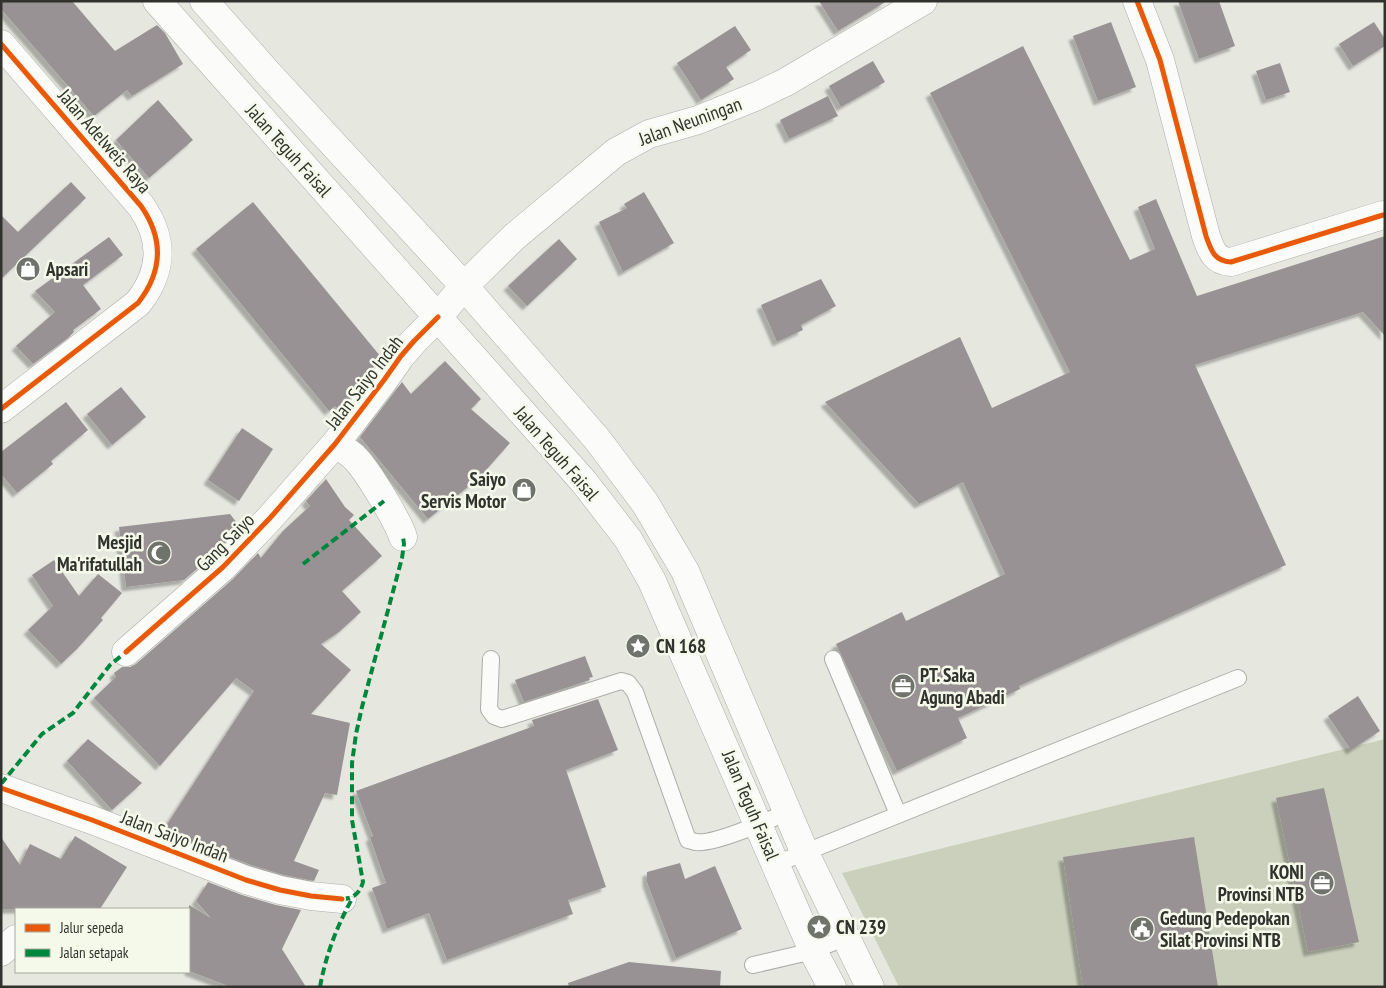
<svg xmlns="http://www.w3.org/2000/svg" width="1386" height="988" viewBox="0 0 1386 988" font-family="'PT Sans Narrow',sans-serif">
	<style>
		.green { fill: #cbd0bc }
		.building { fill: #999295; filter: url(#shadow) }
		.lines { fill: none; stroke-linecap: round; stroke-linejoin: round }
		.lane-casing { stroke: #abada7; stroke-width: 18 }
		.street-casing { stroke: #abada7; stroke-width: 29 }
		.secondary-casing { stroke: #abada7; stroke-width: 29 }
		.highway-casing { stroke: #abada7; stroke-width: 29 }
		.lane { stroke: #fbfcfa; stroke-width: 16 }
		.street { stroke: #fbfcfa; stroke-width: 28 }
		.secondary { stroke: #fbfcfa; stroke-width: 28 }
		.highway { stroke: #fbfcfa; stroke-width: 28 }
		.quiet { stroke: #00873e; stroke-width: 4; stroke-dasharray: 8 4; stroke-linecap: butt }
		.cycleway-casing { stroke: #f5f9ea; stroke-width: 8 }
		.cycleway { stroke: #e8590c; stroke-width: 5 }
		.labels { text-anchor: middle; stroke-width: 5; stroke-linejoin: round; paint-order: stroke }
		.street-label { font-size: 19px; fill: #31322d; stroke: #f5f9ea }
		.poi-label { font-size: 19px; font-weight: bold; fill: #31322d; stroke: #f5f9ea; text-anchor: start }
	</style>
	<defs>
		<filter id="shadow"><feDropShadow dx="-4.5" dy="4.5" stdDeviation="1" flood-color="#0004"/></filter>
	</defs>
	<rect width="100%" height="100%" fill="#e6e8e0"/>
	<!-- green -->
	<path class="green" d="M1385,739V987H899L842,873Z"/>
	<!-- building -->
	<g class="building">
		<path d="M1,1H72L115,51L157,25L165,33L183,64L132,96L127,90L94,116L1,9Z"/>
		<path d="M819,1H887L838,31Z"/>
		<path d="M1178,1H1219L1235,46L1199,59Z"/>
		<path d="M1111,22L1136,87L1098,101L1073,36Z"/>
		<path d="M1374,22L1385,39V46L1353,66L1339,44Z"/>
		<path d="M735,26L751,50L726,67L734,79L701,100L677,63Z"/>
		<path d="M1023,46L1130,260L1155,249L1138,207L1156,199L1197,296L1385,236V336L1363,312L1195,365L1286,565L1019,686L1020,689L958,718L967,738L897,771L836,644L902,612L906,621L1005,574L963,482L919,504L825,402L960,337L992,408L1070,372L930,93Z"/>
		<path d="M873,61L885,82L841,107L829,86Z"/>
		<path d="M1280,63L1290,92L1266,100L1256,71Z"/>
		<path d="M828,96L838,116L789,139L780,120Z"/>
		<path d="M158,100L193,140L149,178L116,140Z"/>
		<path d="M71,182L86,198L1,279V215L18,232Z"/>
		<path d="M644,192L674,243L623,272L599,222L627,208L624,204Z"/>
		<path d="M253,202L381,357L340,412L335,406L329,411L196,249Z"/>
		<path d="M109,237L123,255L83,285L101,309L73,330L74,332L68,338L33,364L16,346L55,312L35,291Z"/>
		<path d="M559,239L577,259L527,306L508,286Z"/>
		<path d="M821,279L836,306L801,325L803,330L777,342L761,305Z"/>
		<path d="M445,361L481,399L471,409L510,443L479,478L428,519L360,437L402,382L411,394Z"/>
		<path d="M121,387L146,417L112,445L87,414Z"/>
		<path d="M66,402L88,430L51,461L53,464L17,493L1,474V452Z"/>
		<path d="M242,428L273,449L239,501L208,480Z"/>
		<path d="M326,479L345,507L354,515L349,520L382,556L342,591L361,612L339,632L321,644L351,670L311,714L350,723L337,795L325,793L294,861L319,870L314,881L284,875L251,865L171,834L164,829L254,691L236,678L160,766L94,698L116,677L114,673L122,667H130L136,664L233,579L258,553L261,558L283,531L310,506L306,501Z"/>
		<path d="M230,514L240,527L212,556L184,580L126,587L119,527Z"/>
		<path d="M54,560L79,596L98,574L122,593L101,618L103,620L77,649L61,664L28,630L53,606L32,575Z"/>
		<path d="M585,656L593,677L589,678L590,680L524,702L515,680Z"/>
		<path d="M1358,696L1380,731L1351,750L1328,716Z"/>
		<path d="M598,699L618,750L566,770L606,887L568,900L573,914L447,960L429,913L387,929L372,888L386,883L370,837L373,836L356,791L534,726L532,720Z"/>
		<path d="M88,739L142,783L112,810L67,761Z"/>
		<path d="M1324,788L1359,942L1308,952L1276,798Z"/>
		<path d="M75,836L127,867L100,909H1V837L20,865L30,844L61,859Z"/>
		<path d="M1194,837L1218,987H1083L1063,857Z"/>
		<path d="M680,863L685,879L715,866L742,929L676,958L651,893L647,882V872Z"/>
		<path d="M208,882L242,895L276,905L301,910L282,949L306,987H231L189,971V905L211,918L196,901Z"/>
		<path d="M629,962L721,971L720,987H569L568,983Z"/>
	</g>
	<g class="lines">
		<defs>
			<g id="lane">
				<path d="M491,659L489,709L494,716L502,719L621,681L628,683L635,692L688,840C689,840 695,842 696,842C713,845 770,820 787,812"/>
				<path d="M833,659L898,814"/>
				<path d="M776,864L1238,678"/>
				<path d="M753,965L813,951L846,937"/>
			</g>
			<g id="street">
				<path d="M1137,1L1160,60L1206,236C1211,250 1214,261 1231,262L1383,215"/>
				<path d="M1,44L141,206C164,239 163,271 138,303L1,409"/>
				<path d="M335,444C341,448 349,452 354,457C366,468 398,521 403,537"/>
				<path d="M126,652L223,567L270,518L335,444L384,380L401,356L414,341L438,317"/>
				<path d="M1,788L92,820L246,880L280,890L311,896L342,899"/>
				<path d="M1,952L16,939"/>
			</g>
			<path id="secondary" d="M438,317L464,286L514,237L616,152L649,134L698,120L757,96L786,82L923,1"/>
			<g id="highway">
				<path d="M157,1L584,482L628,539L652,581L813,951L832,987"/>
				<path d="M204,1L266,71L464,286L597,439L645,503L685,571L804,851L870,987"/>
			</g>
		</defs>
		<!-- lane casing -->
		<use href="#lane" class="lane-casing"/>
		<!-- street casing -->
		<use href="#street" class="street-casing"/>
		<!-- secondary casing -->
		<use href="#secondary" class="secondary-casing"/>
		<!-- highway casing -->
		<use href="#highway" class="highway-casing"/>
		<!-- lane -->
		<use href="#lane" class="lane"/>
		<!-- street -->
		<use href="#street" class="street"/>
		<!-- secondary -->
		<use href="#secondary" class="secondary"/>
		<!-- highway -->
		<use href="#highway" class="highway"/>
		<!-- quiet -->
		<g class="quiet">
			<path d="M303,564L384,501"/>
			<path d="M1,784L42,734L73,713L110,665L126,652"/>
			<path d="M342,899C353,899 360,893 363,882L352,820V763L356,734L362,707L402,558L404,544L403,537"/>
			<path d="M320,987C326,954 337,926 353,897"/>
		</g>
		<defs>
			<g id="cycleway">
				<path d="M1137,1L1160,60L1206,236C1211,250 1214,261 1231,262L1383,215"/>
				<path d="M1,44L141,206C164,239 163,271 138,303L1,409"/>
				<path d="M126,652L223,567L270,518L335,444L384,380L401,356L414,341L438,317"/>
				<path d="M1,788L92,820L246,880L280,890L311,896L342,899"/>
			</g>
		</defs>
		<!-- cycleway casing -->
		<use href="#cycleway" class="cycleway-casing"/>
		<!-- cycleway -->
		<use href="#cycleway" class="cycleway"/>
	</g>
	<!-- icons -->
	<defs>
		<symbol id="shop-disc" viewBox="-11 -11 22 22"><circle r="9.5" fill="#70726c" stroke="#f5f9ea"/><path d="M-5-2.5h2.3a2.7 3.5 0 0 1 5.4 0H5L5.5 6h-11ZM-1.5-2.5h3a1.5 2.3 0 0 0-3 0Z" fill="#fff"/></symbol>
		<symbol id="mosque-disc" viewBox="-11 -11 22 22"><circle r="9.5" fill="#70726c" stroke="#f5f9ea"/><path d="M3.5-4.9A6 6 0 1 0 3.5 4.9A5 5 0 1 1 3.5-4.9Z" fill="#fff"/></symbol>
		<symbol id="sight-disc" viewBox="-11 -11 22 22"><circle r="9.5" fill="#70726c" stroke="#f5f9ea"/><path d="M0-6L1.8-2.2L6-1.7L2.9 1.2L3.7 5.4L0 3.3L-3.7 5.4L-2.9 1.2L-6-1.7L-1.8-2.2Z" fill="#fff"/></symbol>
		<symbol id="office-disc" viewBox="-11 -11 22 22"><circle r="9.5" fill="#70726c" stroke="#f5f9ea"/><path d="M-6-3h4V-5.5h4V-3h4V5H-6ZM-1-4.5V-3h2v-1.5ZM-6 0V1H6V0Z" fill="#fff"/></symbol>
		<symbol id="civic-disc" viewBox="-11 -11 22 22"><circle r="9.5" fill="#70726c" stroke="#f5f9ea"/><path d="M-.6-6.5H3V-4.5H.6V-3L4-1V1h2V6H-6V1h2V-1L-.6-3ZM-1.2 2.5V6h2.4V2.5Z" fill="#fff"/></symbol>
	</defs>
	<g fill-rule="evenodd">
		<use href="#shop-disc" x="14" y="255" width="28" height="28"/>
		<use href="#shop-disc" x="510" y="476" width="28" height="28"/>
		<use href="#mosque-disc" x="145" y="539" width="28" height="28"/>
		<use href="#sight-disc" x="624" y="632" width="28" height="28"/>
		<use href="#office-disc" x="889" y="672" width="28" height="28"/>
		<use href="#office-disc" x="1308" y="869" width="28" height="28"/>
		<use href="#sight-disc" x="805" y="913" width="28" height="28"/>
		<use href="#civic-disc" x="1128" y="915" width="28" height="28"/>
	</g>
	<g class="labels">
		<!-- street labels -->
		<g class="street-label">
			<text transform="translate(690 121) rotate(-20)" y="7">Jalan Neuningan</text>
			<text transform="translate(105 141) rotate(49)" y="7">Jalan Adelweis Raya</text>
			<text transform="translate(289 150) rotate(48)" y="7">Jalan Teguh Faisal</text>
			<text transform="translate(364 382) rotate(-52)" y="7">Jalan Saiyo Indah</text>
			<text transform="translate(557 453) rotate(49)" y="7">Jalan Teguh Faisal</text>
			<text transform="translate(225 542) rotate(-45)" y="7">Gang Saiyo</text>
			<text transform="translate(751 805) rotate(67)" y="7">Jalan Teguh Faisal</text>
			<text transform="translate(175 836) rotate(21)" y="7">Jalan Saiyo Indah</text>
		</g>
		<!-- poi labels -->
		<g class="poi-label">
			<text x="46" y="276">Apsari</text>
			<text x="506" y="486" text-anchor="end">Saiyo<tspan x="506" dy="22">Servis Motor</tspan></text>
			<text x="142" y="549" text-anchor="end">Mesjid<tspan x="142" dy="22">Ma'rifatullah</tspan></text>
			<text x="656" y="653">CN 168</text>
			<text x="920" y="682">PT. Saka<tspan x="920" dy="22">Agung Abadi</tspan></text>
			<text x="1304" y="879" text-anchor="end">KONI<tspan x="1304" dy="22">Provinsi NTB</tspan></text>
			<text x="1160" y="925">Gedung Pedepokan<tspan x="1160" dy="22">Silat Provinsi NTB</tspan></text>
			<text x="836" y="934">CN 239</text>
		</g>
	</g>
	<!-- border -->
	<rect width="1386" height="988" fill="none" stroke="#31322d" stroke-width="5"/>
	<!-- legend -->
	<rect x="15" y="908" width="175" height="65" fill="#f5f9ea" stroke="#a7a99e"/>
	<rect x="25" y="924" width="25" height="8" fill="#e8590c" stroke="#a7a99e"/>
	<text x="60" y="933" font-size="15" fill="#31322d">Jalur sepeda</text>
	<rect x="25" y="949" width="25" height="8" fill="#00873e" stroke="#a7a99e"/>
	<text x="60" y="958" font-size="15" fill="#31322d">Jalan setapak</text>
</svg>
